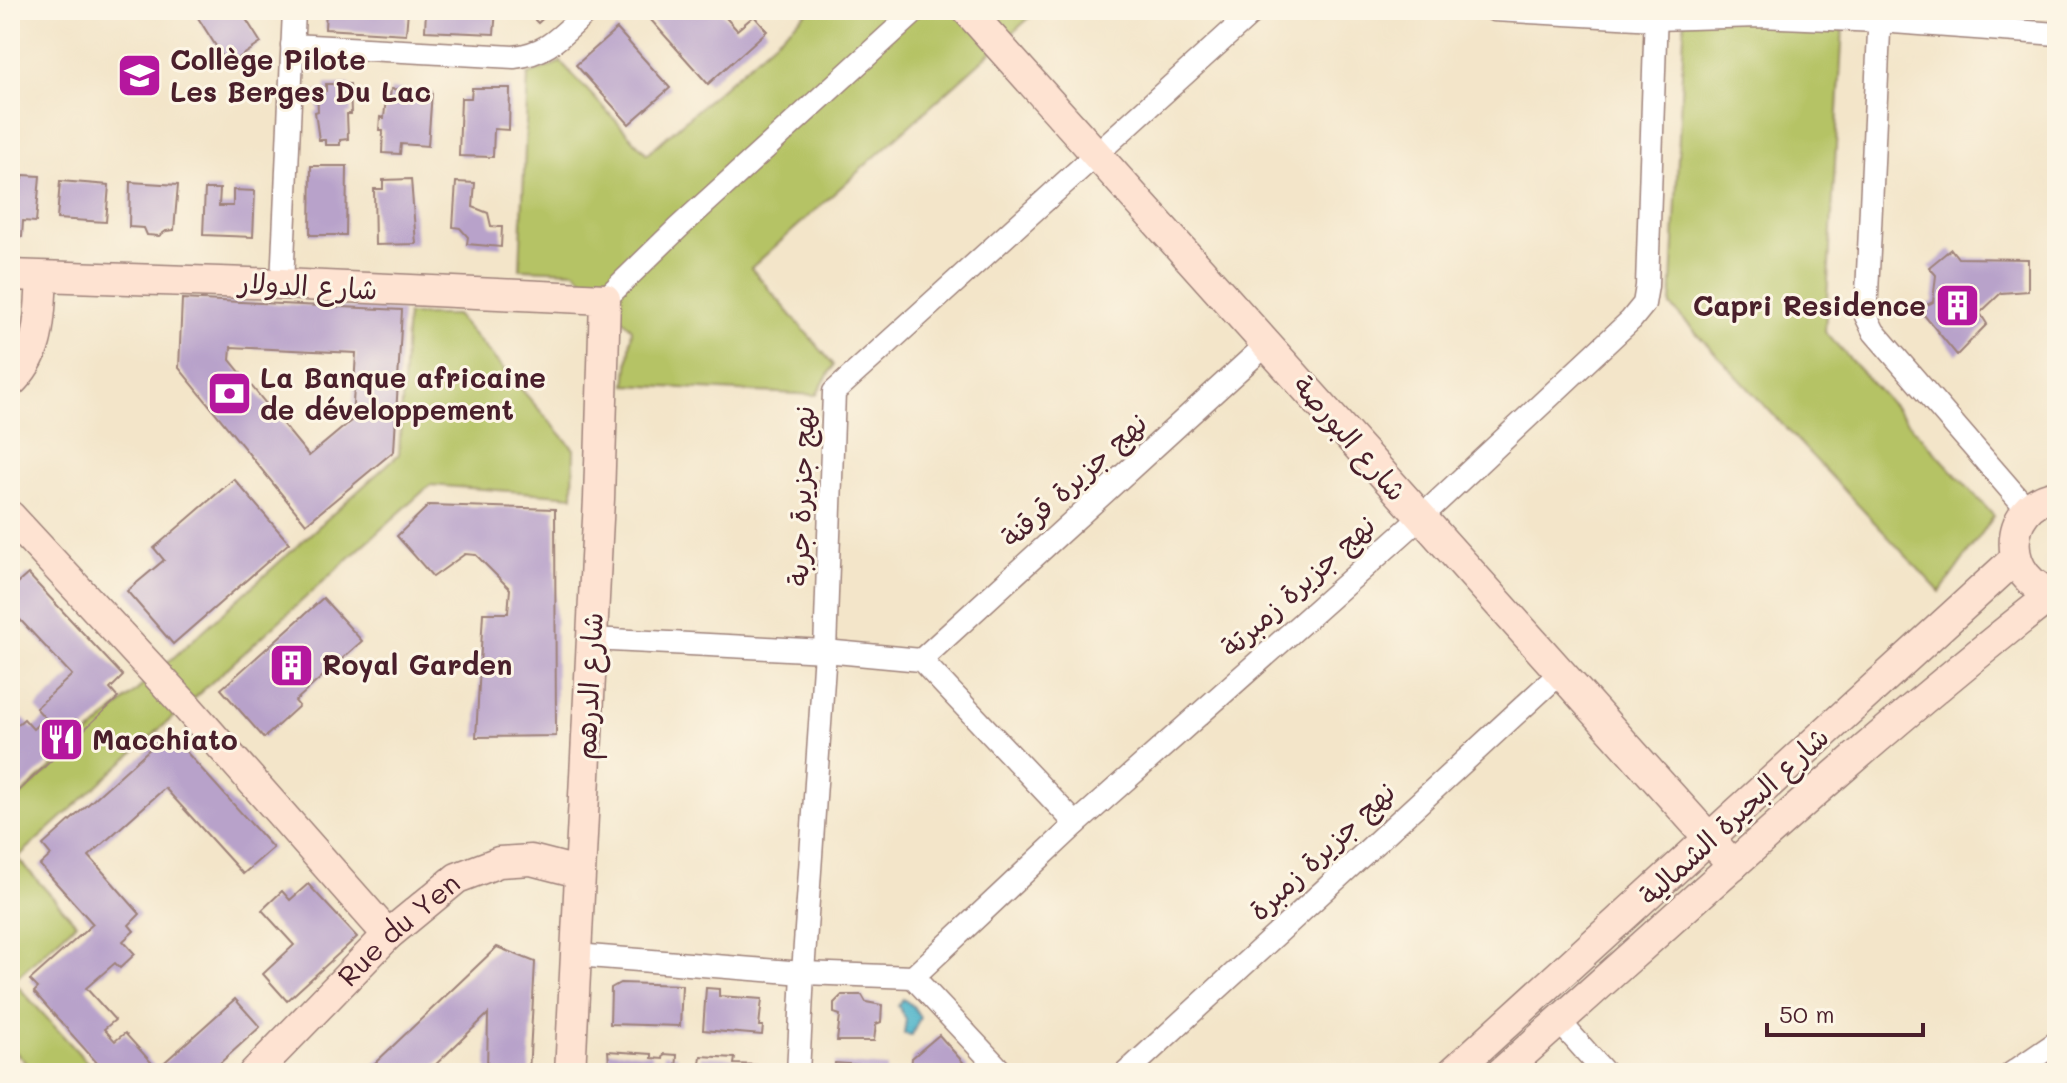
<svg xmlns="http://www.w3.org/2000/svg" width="2067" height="1083" viewBox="0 0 2067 1083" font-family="Mali,'Playpen Sans Arabic',sans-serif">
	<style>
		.green { fill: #b5c365; stroke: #807148; stroke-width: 2 }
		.water { fill: #4ab2c9; stroke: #4a687a; stroke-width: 2 }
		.building { fill: #b8a2ca; fill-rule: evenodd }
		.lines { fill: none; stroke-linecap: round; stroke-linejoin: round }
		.street-casing { stroke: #9e827a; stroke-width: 25 }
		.secondary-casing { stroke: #9e827a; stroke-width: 33 }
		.street { stroke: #fff; stroke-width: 22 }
		.secondary { stroke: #fee3d2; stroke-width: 30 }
		.labels { text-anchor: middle; stroke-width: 6; stroke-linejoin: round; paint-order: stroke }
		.poi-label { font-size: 28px; font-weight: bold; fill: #4a1f2b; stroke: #fcf5e5; text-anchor: start }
		.street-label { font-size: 28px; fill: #4a1f2b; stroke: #fcf5e5 }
	</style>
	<rect width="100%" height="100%" fill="#fcf5e5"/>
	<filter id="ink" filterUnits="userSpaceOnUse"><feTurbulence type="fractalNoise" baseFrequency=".0125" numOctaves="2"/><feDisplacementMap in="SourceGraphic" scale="16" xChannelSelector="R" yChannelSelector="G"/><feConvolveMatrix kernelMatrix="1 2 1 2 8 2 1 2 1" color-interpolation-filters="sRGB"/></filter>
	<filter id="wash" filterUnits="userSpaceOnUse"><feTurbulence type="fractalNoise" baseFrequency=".006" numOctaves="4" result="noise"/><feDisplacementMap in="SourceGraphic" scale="32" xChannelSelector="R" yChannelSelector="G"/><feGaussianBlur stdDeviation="1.8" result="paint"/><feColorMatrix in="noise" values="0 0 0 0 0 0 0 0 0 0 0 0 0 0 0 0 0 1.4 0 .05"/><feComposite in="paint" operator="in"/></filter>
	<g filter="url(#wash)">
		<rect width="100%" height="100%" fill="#f3e5c9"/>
		<!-- green -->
		<g class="green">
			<path d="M810,10H1038L751,268L834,365L816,395L626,385L632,329L575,271L520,269L528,75L561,62L647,154Z"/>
			<path d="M1685,10H1844L1825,332L1994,516L1940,592L1671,306Z"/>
			<path d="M407,315H456L574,449L573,496L430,485L17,858L76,923L13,981L97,1073H35L10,1046V805L399,454Z"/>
		</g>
		<!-- water -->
		<path class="water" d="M903,999L913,1006L920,1017L912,1035L904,1034L906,1019L898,1006Z"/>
		<g id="blocks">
			<!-- building -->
			<g class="building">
				<path d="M200,10H254L256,13L246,19L261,43L228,65L195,13Z"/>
				<path d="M326,10H408L406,34L325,29Z"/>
				<path d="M426,10H496L494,34L425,31Z"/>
				<path d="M532,10H552L538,23L528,13Z"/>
				<path d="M642,10H719L737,30L754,16L767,31L708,84Z"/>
				<path d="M617,29L670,88L629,124L576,65Z"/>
				<path d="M326,84H350L351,114H347L348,139L340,140V145H325V140H319L315,112L318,111L317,91H326Z"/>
				<path d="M472,88H510L509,130L494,129L493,157L459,156L461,98H471Z"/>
				<path d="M391,89L432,92L428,146L401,144L400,154L382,153L383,130H379L380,117L384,118L386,97L390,98Z"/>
				<path d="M311,166H347L346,235H310Z"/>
				<path d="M23,175L40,176L36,222L23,221L22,237L10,236V178L23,179Z"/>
				<path d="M411,179L416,244L375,245L374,189H383V180Z"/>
				<path d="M60,181L109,185L106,222L57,219Z"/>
				<path d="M130,182L178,185L174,230L166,231L159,236L147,235L144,228L129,227Z"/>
				<path d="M456,182L475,183L473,207L488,213L491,226L502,227L501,247L467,244L468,237L460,228L453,227Z"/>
				<path d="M205,189H220L219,206H233V190L255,191L253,237L203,235Z"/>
				<path d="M1951,249L1958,258L2028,259V291L2001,293L1980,313L1987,324L1957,355L1919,309L1933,302L1936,275L1929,267Z"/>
				<path d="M182,299L402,310L394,451L306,524L179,368ZM231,347L356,353L352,420L309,456L230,360Z"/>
				<path d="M234,479L289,543L173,644L127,591L164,560L154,548Z"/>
				<path d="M429,505L555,509L556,736L476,737L483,613H508L510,589L476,555L465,554L433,577L397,536Z"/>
				<path d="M28,574L123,676L110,689L118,698L10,799V731L24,719L33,729L45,718L36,708L72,675L10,609V590Z"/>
				<path d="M323,598L362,641L295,701L299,706L264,738L221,689Z"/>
				<path d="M162,738L174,751L180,745L273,848L243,874L165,788L89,856L140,914L129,925L134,931L123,941L135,954L120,968L115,963L86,988L115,1020L104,1029L115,1041L125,1033L157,1069L235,999L260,1027L209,1073H106L34,992L38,988L30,980L93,924L40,865L51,855L43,845Z"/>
				<path d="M308,884L357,937L287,1001L263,974L294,945L262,910L282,891L290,900Z"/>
				<path d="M497,947L535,962L529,1073H487L488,1014L427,1073H374V1064Z"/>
				<path d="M620,983L682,985L680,1026L610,1024L611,988Z"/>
				<path d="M706,988L719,989V996L762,999L759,1026H763L762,1035L703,1030Z"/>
				<path d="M842,995H862L866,1002L882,1005L881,1022L876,1024L874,1041H837L840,1015L834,1013V1003Z"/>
				<path d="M939,1035L968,1068L962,1073H946L944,1070L941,1073H911L912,1058Z"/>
				<path d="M608,1051L652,1054V1058L663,1059L664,1054L677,1055L676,1073H610Z"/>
				<path d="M701,1056L735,1058L734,1064L759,1065V1073H699Z"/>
				<path d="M835,1063L887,1067V1073H834Z"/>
			</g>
		</g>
	</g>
	<g filter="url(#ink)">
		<use href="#blocks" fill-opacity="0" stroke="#9e827a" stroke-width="2"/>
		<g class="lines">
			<defs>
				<g id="street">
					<path d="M1494,10L1655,19L1760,16L1879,21L2057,34"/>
					<path d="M1880,10L1866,316L1874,332L2028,510"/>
					<path d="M292,45L514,57C550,53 563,33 589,10"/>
					<path d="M282,284L294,10"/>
					<path d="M605,299L678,228L917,10"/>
					<path d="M591,639L825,651L921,660L1076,824"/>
					<path d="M921,660L1267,344"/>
					<path d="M576,955L803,973L913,977"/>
					<path d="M913,977L1076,824L1420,518L1631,320L1644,304L1647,286L1656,10"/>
					<path d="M913,977L1003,1073"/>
					<path d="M1559,1021L1605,1073"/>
					<path d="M798,1073L803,973L825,651L834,392L1255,10"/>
					<path d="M1126,1073L1559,674"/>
					<path d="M2012,1073L2057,1042"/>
				</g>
				<g id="secondary">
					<path d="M967,10L1733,865"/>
					<path d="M10,275L282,284L605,299L599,499L570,1073"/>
					<path d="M10,383C42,352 39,319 42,278"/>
					<path d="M2057,495C2000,504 2001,583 2057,594"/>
					<path d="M10,516L186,706L388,935"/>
					<path id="s1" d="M254,1073L388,935L457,878L499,862L531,860L578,872"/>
					<path d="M1452,1073L2016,558"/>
					<path d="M1501,1073C1683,911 1861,744 2053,594"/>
				</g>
			</defs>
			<!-- street casing -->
			<use href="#street" class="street-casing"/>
			<!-- secondary casing -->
			<use href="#secondary" class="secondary-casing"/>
			<!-- street -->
			<use href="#street" class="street"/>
			<!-- secondary -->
			<use href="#secondary" class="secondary"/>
		</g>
	</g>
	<!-- icons -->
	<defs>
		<symbol id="school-square" viewBox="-11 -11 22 22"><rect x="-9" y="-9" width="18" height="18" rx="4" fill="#b5179e" stroke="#fcf5e5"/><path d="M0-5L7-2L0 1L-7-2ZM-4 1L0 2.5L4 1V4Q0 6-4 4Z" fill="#fff"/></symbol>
		<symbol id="building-square" viewBox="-11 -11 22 22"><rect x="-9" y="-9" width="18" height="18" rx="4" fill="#b5179e" stroke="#fcf5e5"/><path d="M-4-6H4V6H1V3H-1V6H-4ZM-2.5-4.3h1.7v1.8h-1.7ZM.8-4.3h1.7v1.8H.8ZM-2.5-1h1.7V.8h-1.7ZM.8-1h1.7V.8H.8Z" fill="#fff"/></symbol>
		<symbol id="bank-square" viewBox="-11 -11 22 22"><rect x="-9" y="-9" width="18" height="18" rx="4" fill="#b5179e" stroke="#fcf5e5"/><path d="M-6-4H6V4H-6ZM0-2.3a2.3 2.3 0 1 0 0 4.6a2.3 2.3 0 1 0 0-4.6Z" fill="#fff"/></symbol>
		<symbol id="restaurant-square" viewBox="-11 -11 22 22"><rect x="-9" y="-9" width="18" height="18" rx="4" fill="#b5179e" stroke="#fcf5e5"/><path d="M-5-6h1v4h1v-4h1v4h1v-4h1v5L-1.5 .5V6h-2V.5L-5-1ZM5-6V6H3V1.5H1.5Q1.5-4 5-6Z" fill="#fff"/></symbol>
	</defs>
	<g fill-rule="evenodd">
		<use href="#school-square" x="114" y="50" width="51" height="51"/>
		<use href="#building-square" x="1932" y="280" width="51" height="51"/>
		<use href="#bank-square" x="204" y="368" width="51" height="51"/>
		<use href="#building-square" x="266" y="640" width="51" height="51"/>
		<use href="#restaurant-square" x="36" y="714" width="51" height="51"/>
	</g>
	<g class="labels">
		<!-- poi labels -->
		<g class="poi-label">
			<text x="170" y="70">Collège Pilote<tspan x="170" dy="32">Les Berges Du Lac</tspan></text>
			<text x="1926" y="316" text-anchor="end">Capri Residence</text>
			<text x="260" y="388">La Banque africaine<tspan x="260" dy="32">de développement</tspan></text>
			<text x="322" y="675">Royal Garden</text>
			<text x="92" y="750">Macchiato</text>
		</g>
		<!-- street labels -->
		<g class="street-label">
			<text transform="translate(308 286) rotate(3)" y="10">شارع الدولار</text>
			<text transform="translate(1350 438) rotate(49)" y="10">شارع البورصة</text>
			<text transform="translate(1074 480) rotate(-42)" y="10">نهج جزيرة قرقنة</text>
			<text transform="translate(801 496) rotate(-88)" y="10">نهج جزيرة جربة</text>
			<text transform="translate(1298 586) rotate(-42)" y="10">نهج جزيرة زمبرتة</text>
			<text transform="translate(589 686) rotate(-87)" y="10">شارع الدرهم</text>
			<text transform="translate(1734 816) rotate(-43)" y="10">شارع البحيرة الشمالية</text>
			<text transform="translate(1322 851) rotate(-43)" y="10">نهج جزيرة زمبرة</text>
			<text dy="10" stroke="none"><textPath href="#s1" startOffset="204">Rue du Yen</textPath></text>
		</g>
	</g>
	<!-- margin -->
	<rect width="2067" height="1083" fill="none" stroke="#fcf5e5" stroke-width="40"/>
	<!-- scale -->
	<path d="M1767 1023v12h156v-12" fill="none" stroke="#4a1f2b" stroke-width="4"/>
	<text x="1779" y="1023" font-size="24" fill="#4a1f2b" stroke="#fcf5e5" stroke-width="6" paint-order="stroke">50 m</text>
</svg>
